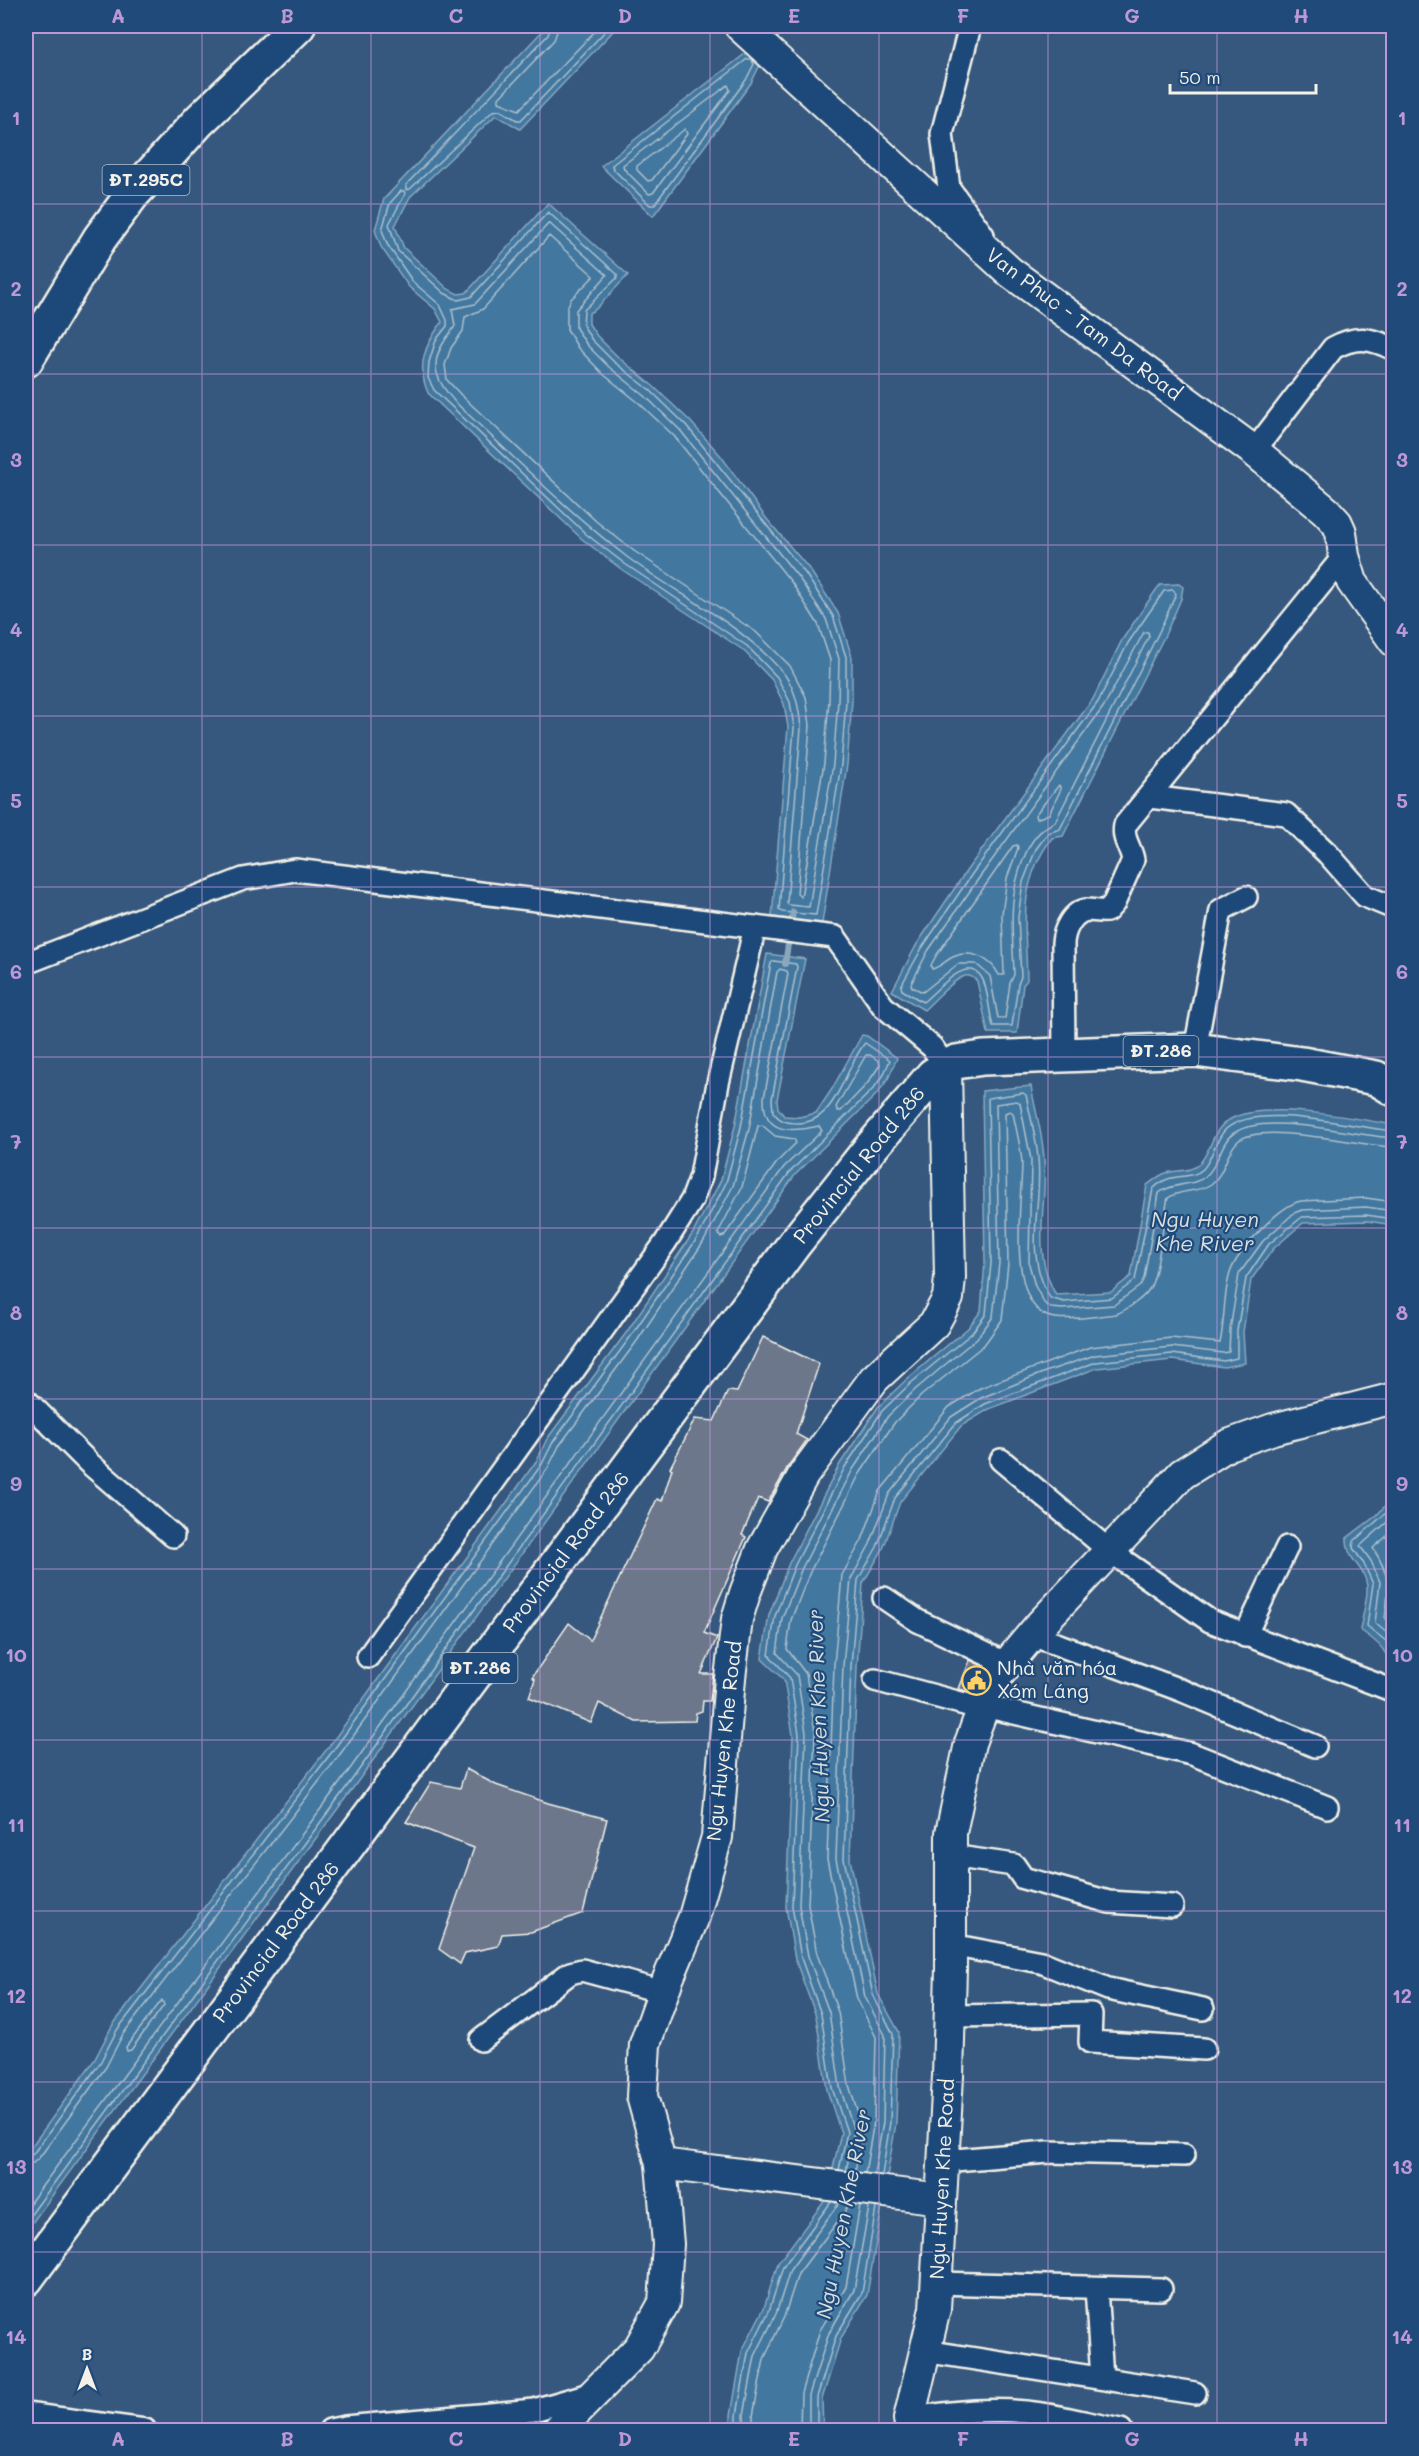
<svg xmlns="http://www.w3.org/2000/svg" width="1419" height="2456" viewBox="0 0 1419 2456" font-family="Mali,sans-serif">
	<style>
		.water { fill: #4377a0; stroke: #8aa8bd; stroke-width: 1.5 }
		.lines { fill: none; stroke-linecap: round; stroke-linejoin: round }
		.shore { stroke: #adc0cb; stroke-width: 1.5 }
		.stream { stroke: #8aa8bd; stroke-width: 6 }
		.building { fill: #6d778c; stroke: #f4f1e8; stroke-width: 1.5 }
		.street-casing { stroke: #f4f1e8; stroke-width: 26 }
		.secondary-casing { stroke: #f4f1e8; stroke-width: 34 }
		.primary-casing { stroke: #f4f1e8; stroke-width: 38 }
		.street { stroke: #1f4a7a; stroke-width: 21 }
		.secondary { stroke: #1f4a7a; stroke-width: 30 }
		.primary { stroke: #1f4a7a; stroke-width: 33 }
		.grid { fill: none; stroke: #be98d6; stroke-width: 1.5; stroke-opacity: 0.55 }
		.labels { text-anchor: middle; stroke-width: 4.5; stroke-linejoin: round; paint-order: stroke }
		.shield { fill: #1f4a7a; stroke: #b4bfc7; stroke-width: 1.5 }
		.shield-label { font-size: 18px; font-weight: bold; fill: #f4f1e8 }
		.street-label { font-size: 20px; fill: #f4f1e8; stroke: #1f4a7a }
		.poi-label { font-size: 20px; fill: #f4f1e8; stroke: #1f4a7a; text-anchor: start }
		.water-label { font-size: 21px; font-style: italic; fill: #d9dfdd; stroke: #1f4a7a }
		.neatline { fill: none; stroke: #be98d6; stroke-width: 2 }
		.grid-label { font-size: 20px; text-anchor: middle; font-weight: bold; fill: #be98d6 }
	</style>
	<rect width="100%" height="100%" fill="#36587f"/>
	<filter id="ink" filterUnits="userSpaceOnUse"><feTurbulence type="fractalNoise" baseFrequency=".0167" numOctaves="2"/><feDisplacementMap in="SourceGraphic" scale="12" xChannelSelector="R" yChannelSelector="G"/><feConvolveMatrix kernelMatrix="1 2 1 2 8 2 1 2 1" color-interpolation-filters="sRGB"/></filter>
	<g filter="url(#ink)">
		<!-- water -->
		<g class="water">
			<path d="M547,26L617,27L520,129L496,115L410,197L395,226L404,248L448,289L458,294L466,293L548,203L628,275L596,309L589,313V324L597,336L618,357L653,386L690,421L721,456L766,518L810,570L838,613L852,657V701L847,765L822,923L772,917L788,727L784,704L772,680L743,650L621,569L582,539L428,393C416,365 425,345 442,322L435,309L409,287L381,247L375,230L384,199Z"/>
			<path d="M750,50L762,61L751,83L653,216L601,166Z"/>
			<path d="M1179,584L1183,587L1181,599L1165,635L1063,836L1052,838C1017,884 1026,926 1027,980L1023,985L1017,1033H988L977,981C974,978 970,975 965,976C953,979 933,1002 924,1010L892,991L917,944L967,870L1093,699L1122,640L1156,590L1160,585Z"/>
			<path d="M767,954L805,959L777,1100L778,1108L784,1116L799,1117L816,1113L832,1089L862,1035L867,1036L897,1058L888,1079L878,1093L795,1175L353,1788L26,2231V2154L95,2059L112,2026L327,1749L510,1498L537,1460L547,1439L626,1333L693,1233L721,1180L735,1126Z"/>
			<path d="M1031,1086C1035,1110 1043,1135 1044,1159C1048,1207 1030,1250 1056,1295L1111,1292L1131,1276L1147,1185C1153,1181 1159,1175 1166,1173C1176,1170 1190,1172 1198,1165C1211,1154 1211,1130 1229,1120C1262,1100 1355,1118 1393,1125V1225L1367,1221L1303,1223L1273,1249L1251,1280L1243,1332L1245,1363L1224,1367L1172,1360L1097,1368L989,1409L961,1426L900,1502L883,1549L863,1583L857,1667L850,1859L878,1994L899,2032L896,2123L867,2295L841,2338L822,2399L823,2430H731V2415L742,2351L764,2308L778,2263L826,2199L841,2133L827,2090L816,2016L795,1959L786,1907L793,1735L784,1680L762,1659L769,1615L789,1563L840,1464L878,1407L907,1379L968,1328L981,1311L985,1262L982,1091Z"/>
			<path d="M1393,1497V1678L1390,1675C1391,1652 1378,1642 1360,1630C1362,1616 1368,1600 1367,1586C1365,1566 1346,1561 1347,1538L1377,1515Z"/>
		</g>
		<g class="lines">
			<!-- shore -->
			<g class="shore">
				<path d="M551,26L548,35L406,185V190L410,189L493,111L500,110L517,120H521L610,26"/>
				<path d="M559,26L554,40L499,98V102L519,110L600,26"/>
				<path d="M747,59H751L754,64L746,80L654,205H650L613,169L612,165Z"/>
				<path d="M728,85L730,90L653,193L649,194L624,169L623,165Z"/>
				<path d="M685,129L687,134L652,180L648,181L637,170V166Z"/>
				<path d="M401,191H404L405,194L389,224L398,251L444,293L458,300L471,297L548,212L617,274V278L584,310L583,325L592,340L614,362L650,390L686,425L805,573L833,616L846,657V701L841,765L816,915L782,912L779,910L794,728L790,702L777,677L747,646L625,564L586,534L434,390L428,378L429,362L436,340L447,326V320L440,305L413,282L387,244L382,230L390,203Z"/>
				<path d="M549,223L607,275L576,310V328L587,345L609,367L645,396L680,430L799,578L826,619L839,659L838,701L833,764L809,907L789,905L787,903L801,728C799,707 795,685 780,669C737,621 678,595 627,557C566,510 511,454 455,402C438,383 428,366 444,342C447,336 452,332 455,326L452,309L475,304Z"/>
				<path d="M549,236L594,276L571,299L567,308V329L578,348L603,374L639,403L674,436L792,583L818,624L830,660L829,700L824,763L801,897L797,894L810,725L806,697L790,666L756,632L634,551L597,522L461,395L447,380L445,365L451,348L463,331L465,317L483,309Z"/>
				<path d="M1164,591L1173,590L1176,594L1159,632L1060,829L1048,833L1036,849L1023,882L1018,917L1021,977L1018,984L1012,1026H993C989,1013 988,988 982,978C967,953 936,992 923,1002L902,990L901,986L922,948L972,874L1098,702L1128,643Z"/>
				<path d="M1144,632H1148L1149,636L1055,822C1038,830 1030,842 1023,860C1007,901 1013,932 1014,975L1010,983L1005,1018H998L990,976L976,964H958L923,992L912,987L911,984L928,951L979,878L1104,706Z"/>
				<path d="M1059,785L1061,789L1049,814L1036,819L1035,815Z"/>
				<path d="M1017,845L1018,848L1007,878L1002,914L1004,975H999C991,959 971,948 953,957C946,960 940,967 932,969L931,965L936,956L1013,846Z"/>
				<path d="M866,1055H870L879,1061L880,1065L867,1084L841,1111H838L836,1107Z"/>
				<path d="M758,1126L762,1125L775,1136L794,1139L796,1143L778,1161L724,1236L720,1237L718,1233L742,1187Z"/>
				<path d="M1394,1506L1354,1541L1353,1548L1364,1564L1373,1584L1367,1626L1386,1641L1394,1656"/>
				<path d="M1394,1516L1360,1546L1371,1561L1380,1582L1375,1623L1394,1639"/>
				<path d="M1394,1530L1373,1548C1390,1575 1390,1587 1385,1618L1394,1626"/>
				<path d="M162,2000L164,2005L131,2050L127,2051L126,2047Z"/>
				<path d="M26,2157L33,2154L100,2063L117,2030L332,1752L542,1464L553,1442L631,1336L698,1237L726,1183L741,1127L771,963L774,961L796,964L797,967L772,1099L773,1112C780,1121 786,1123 798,1123C837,1123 844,1068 865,1043L890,1060L883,1076L873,1089L790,1172L348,1785L26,2221"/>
				<path d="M26,2164L33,2163L39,2158L106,2067L123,2034L338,1757L548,1468L559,1446L637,1341L704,1241L733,1186L749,1129L777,972L780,969L787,971L788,974L764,1098C763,1135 792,1132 819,1126L822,1131L784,1167L342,1780L26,2208"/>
				<path d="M839,2170L847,2132L832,2088L821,2014L801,1958L792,1906L799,1734L790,1678L769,1655L775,1616L795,1565L845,1467L882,1411L911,1383L972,1333L986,1314L991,1263L988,1098L1023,1093L1026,1095C1030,1115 1036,1137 1038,1158C1043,1209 1022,1249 1050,1298L1064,1302L1112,1298L1135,1280L1153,1189C1157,1185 1162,1181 1168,1179C1179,1175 1194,1178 1203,1169C1213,1158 1215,1139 1226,1129C1257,1101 1354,1128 1394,1131"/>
				<path d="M846,2171L854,2131L840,2087L829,2012L808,1956L799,1906L806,1733L797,1675L777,1653L782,1618L802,1568L852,1471L888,1416L916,1389L977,1338L993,1317L999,1263L996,1104L1017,1101L1020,1103L1031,1160L1029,1264L1035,1286L1044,1303L1051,1308L1063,1309L1114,1305L1140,1286L1144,1278L1159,1193C1173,1182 1193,1187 1206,1176C1219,1165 1220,1142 1234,1133C1265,1111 1356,1136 1394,1138"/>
				<path d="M855,2172L863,2130L849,2085L838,2012L817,1954L808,1905L815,1732L806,1674L787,1649L791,1620L810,1572L859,1475L895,1422L922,1395L984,1345L1002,1320L1008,1263L1005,1113L1010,1111L1013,1113C1016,1129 1021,1147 1022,1163C1022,1198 1006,1299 1047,1316C1063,1322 1099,1316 1116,1314C1127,1310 1144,1298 1150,1288C1159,1273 1163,1218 1168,1198C1180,1189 1198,1193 1211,1184C1225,1174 1226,1152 1238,1141C1261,1121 1363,1146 1394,1147"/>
				<path d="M865,2173L874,2121L876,2037L857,1999L827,1859L834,1665L842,1575L862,1540L880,1491L949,1407L980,1388L1090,1347L1171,1338L1220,1343C1225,1321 1223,1295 1230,1273C1237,1252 1279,1205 1301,1201L1366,1198L1394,1202"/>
				<path d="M874,2174L883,2122L885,2035L865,1997L836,1859L843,1666L851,1579L870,1544L889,1494L951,1417L981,1398L1045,1372L1095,1355L1172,1347L1223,1353L1229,1352L1230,1330L1239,1274L1263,1241L1294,1213L1302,1210L1366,1207L1394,1211"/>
				<path d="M882,2175L890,2122L893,2034L873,1995L844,1859L851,1666L858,1580L877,1547L895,1498L956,1423L985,1404L1096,1362L1172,1354L1224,1361L1237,1358V1331L1246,1278L1269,1244L1302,1217L1366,1215L1394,1219"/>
				<path d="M737,2430V2415L748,2353L769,2311L783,2267L831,2202"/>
				<path d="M745,2430L744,2415L755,2356L776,2314L790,2270L839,2203"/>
				<path d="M754,2430L753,2416L764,2359L784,2317L798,2274L844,2213L848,2204"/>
				<path d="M800,2430L801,2393L820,2330L846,2287L860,2205"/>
				<path d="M809,2430V2395L829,2333L854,2290L869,2207"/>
				<path d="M817,2430V2397L836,2336L862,2293L876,2208"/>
			</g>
			<!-- stream -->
			<g class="stream">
				<path d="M771,42L785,26"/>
				<path d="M785,964L793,912"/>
			</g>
		</g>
		<!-- building -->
		<g class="building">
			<path d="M763,1337L819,1364L796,1434L807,1440L789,1465L768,1502L758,1498L742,1535L746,1537L704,1633L717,1638L701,1674H713L710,1701H703L702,1711L696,1713L695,1721L636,1722L599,1703L591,1723L529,1697L535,1679L532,1677L569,1623L590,1640L657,1499L662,1501L672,1469L670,1468L695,1419L714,1421L728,1391L737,1392Z"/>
			<path d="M970,1660L983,1666L970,1692L959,1689Z"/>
			<path d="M466,1769L496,1785L548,1803L607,1819L583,1913L531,1932L502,1934L498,1946L465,1953L460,1964L439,1949L474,1848L406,1822L431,1782L460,1788Z"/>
		</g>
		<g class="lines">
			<defs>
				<g id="street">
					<path d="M970,26L942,134L949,188L983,235"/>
					<path d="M1254,451L1333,348C1356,335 1371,338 1394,349"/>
					<path d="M1150,797L1286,814L1328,854L1365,896L1394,908"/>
					<path d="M26,963L243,879L295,870L835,937L883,1006L932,1047L946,1067"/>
					<path d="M1195,1050L1221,910L1246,897"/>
					<path d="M1064,1053L1063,943C1064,930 1072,912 1087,910C1094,910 1100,912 1107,911L1114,903L1133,860C1131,847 1122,840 1125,825L1344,556"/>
					<path d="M26,1400L89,1463L173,1536"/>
					<path d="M1001,1460L1111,1552L1210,1621L1394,1691"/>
					<path d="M884,1598L918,1621L1007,1664"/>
					<path d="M1032,1635L1183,1691L1315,1746"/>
					<path d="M1245,1636L1287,1547"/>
					<path d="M368,1657L665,1243L692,1200L701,1176L718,1083L755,927"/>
					<path d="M875,1680L983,1709"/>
					<path d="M984,1706L1192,1754L1327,1807"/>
					<path d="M951,1856L1014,1865L1023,1878L1109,1902L1172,1906"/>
					<path d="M951,1945L1041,1962L1108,1989L1203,2009"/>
					<path d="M949,2016L1091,2014L1090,2042L1204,2049"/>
					<path d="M481,2040L570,1973L582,1970L663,1992"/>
					<path d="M943,2161L1048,2152L1184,2155"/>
					<path d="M936,2283L1161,2289"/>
					<path d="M1096,2288L1102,2378"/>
					<path d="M924,2351L1195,2393"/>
					<path d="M26,2414L145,2430"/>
					<path d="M909,2419C952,2411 999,2407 1043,2414C1069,2418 1095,2425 1121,2430"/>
					<path d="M330,2430L345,2427L534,2410L593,2393"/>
				</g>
				<g id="secondary">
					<path d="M740,26L1010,272L1254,451L1326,511L1337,523L1341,532L1344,556L1352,582L1394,641"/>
					<path d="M661,2164L941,2199"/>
					<path d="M558,2430L639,2348L664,2303L668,2244L661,2164L642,2096L645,2044L668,1979L694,1917L717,1837L730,1678L737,1619L745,1593L762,1549L804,1474L874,1379L934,1324L948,1298L950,1277L946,1067"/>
					<path d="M911,2430L909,2419L935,2309L948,2076L951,1969V1833L970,1743L993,1681L1039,1626L1182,1474L1228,1445L1273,1429L1394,1398"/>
				</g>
				<g id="primary">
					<path d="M26,360L100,238L132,195L199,121L298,26"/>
					<path d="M26,2279L795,1243L868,1151L933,1075L956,1062L983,1058L1195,1050L1302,1064L1376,1078L1394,1089"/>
				</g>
			</defs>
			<!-- street casing -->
			<use href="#street" class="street-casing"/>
			<!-- secondary casing -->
			<use href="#secondary" class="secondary-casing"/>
			<!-- primary casing -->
			<use href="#primary" class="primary-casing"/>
			<!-- street -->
			<use href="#street" class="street"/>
			<!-- secondary -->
			<use href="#secondary" class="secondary"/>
			<!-- primary -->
			<use href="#primary" class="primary"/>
		</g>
	</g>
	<!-- grid -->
	<path class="grid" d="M202,26V2430M371,26V2430M540,26V2430M710,26V2430M879,26V2430M1048,26V2430M1217,26V2430M26,204H1394M26,374H1394M26,545H1394M26,716H1394M26,887H1394M26,1057H1394M26,1228H1394M26,1399H1394M26,1569H1394M26,1740H1394M26,1911H1394M26,2082H1394M26,2252H1394"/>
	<!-- icons -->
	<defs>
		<symbol id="civic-ring" viewBox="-11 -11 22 22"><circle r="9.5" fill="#1f4a7a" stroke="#ffd166" stroke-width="1.5"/><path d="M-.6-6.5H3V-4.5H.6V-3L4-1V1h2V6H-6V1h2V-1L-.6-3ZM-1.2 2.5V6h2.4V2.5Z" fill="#ffd166"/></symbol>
	</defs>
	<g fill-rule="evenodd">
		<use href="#civic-ring" x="960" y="1664" width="33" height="33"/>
	</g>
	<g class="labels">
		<!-- shield labels -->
		<g class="shield">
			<rect x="102.5" y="165" width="87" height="30" rx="4.5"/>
			<rect x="1123.5" y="1036" width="75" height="30" rx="4.5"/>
			<rect x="442.5" y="1653" width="75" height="30" rx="4.5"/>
		</g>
		<g class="shield-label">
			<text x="146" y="186">ĐT.295C</text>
			<text x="1161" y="1057">ĐT.286</text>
			<text x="480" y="1674">ĐT.286</text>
		</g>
		<!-- street labels -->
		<g class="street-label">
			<text transform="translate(1084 324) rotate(37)" y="7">Van Phuc - Tam Da Road</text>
			<text transform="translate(859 1165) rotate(-51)" y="7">Provincial Road 286</text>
			<text transform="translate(566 1552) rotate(-53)" y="7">Provincial Road 286</text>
			<text transform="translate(724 1741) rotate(-84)" y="7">Ngu Huyen Khe Road</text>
			<text transform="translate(276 1942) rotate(-53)" y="7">Provincial Road 286</text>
			<text transform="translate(942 2179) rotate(-87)" y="7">Ngu Huyen Khe Road</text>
		</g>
		<!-- poi labels -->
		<g class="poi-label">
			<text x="997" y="1675">Nhà văn hóa<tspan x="997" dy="23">Xóm Láng</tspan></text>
		</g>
		<!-- water labels -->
		<g class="water-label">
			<text x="1205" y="1227">Ngu Huyen<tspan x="1205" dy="24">Khe River</tspan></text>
			<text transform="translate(819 1716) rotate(-92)" y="7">Ngu Huyen Khe River</text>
			<text transform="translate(844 2214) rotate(-79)" y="7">Ngu Huyen Khe River</text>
		</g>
	</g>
	<!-- margin -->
	<rect width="1419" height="2456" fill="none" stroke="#1f4a7a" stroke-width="66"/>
	<!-- north arrow -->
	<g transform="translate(87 2369)" stroke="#1f4a7a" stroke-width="4.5" paint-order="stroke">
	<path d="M0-4.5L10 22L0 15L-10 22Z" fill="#f4f1e8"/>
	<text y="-9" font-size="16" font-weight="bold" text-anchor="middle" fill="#f4f1e8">B</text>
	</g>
	<!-- scale -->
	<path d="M1170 84v9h146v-9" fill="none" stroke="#f4f1e8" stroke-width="3"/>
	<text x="1179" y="84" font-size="18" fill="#f4f1e8" stroke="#1f4a7a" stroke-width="4.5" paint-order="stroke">50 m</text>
	<rect x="33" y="33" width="1353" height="2390" class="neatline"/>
	<g class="grid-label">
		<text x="118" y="23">A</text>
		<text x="287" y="23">B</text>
		<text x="456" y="23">C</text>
		<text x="625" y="23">D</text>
		<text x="794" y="23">E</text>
		<text x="963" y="23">F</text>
		<text x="1132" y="23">G</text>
		<text x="1301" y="23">H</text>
		<text x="16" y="125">1</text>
		<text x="1402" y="125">1</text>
		<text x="16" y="296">2</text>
		<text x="1402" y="296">2</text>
		<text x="16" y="467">3</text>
		<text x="1402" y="467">3</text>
		<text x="16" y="637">4</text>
		<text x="1402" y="637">4</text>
		<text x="16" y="808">5</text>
		<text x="1402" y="808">5</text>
		<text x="16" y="979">6</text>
		<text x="1402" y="979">6</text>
		<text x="16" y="1149">7</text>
		<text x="1402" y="1149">7</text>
		<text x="16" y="1320">8</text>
		<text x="1402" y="1320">8</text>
		<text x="16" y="1491">9</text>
		<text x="1402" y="1491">9</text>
		<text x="16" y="1662">10</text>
		<text x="1402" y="1662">10</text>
		<text x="16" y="1832">11</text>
		<text x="1402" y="1832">11</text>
		<text x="16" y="2003">12</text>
		<text x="1402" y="2003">12</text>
		<text x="16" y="2174">13</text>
		<text x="1402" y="2174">13</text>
		<text x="16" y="2344">14</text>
		<text x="1402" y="2344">14</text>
		<text x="118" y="2446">A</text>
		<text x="287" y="2446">B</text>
		<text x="456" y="2446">C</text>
		<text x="625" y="2446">D</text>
		<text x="794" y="2446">E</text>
		<text x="963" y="2446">F</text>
		<text x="1132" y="2446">G</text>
		<text x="1301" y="2446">H</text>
	</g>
</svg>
